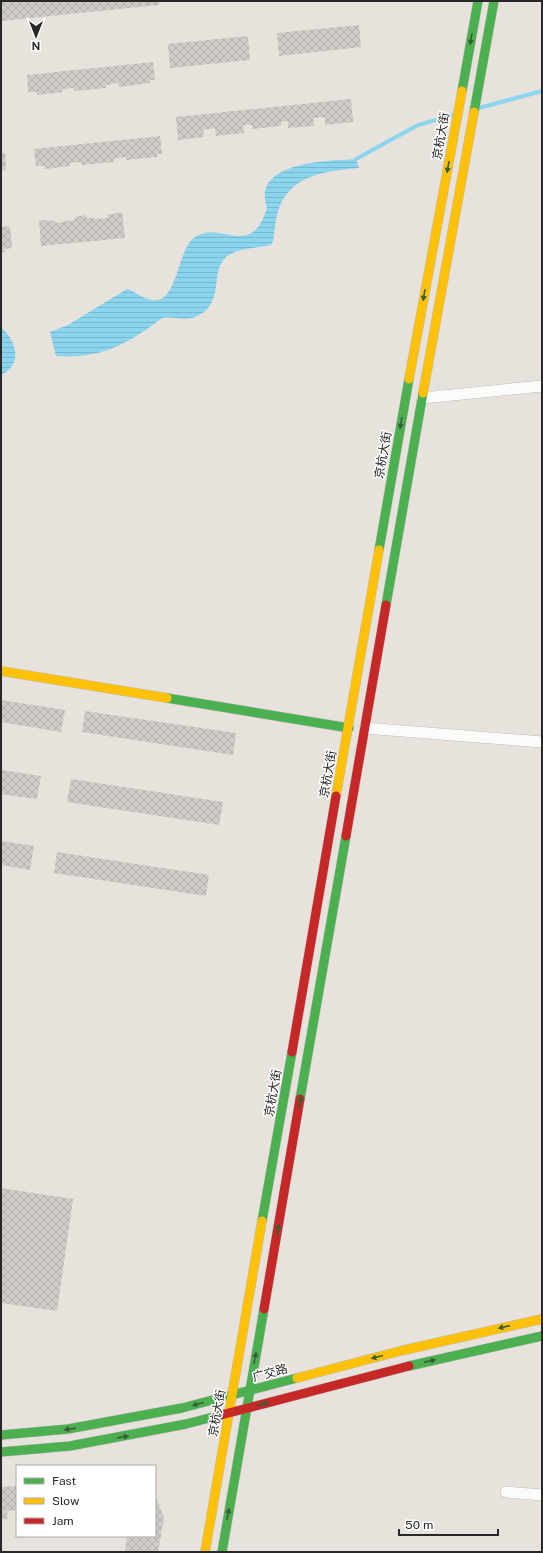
<svg xmlns="http://www.w3.org/2000/svg" width="543" height="1553" viewBox="0 0 543 1553" font-family="'Public Sans','Noto Sans SC',sans-serif">
	<style>
		.water { fill: url(#water-rules) }
		.lines { fill: none; stroke-linecap: round; stroke-linejoin: round }
		.stream { stroke: #8bd5ee; stroke-width: 4 }
		.building { fill: url(#building-cross-hatch) }
		.street-casing { stroke: #c0bebe; stroke-width: 12 }
		.fast-casing { stroke: #c0bebe; stroke-width: 10 }
		.slow-casing { stroke: #c0bebe; stroke-width: 10 }
		.jam-casing { stroke: #c0bebe; stroke-width: 10 }
		.street { stroke: #fbfbfa; stroke-width: 11 }
		.fast { stroke: #4caf50; stroke-width: 9 }
		.slow { stroke: #ffc107; stroke-width: 9 }
		.jam { stroke: #c62828; stroke-width: 9 }
		.oneway { fill: #365e38 }
		.labels { text-anchor: middle; stroke-width: 3; stroke-linejoin: round; paint-order: stroke }
		.street-label { font-size: 12px; fill: #282828; stroke: #fff }
	</style>
	<defs>
		<pattern id="water-rules" width="6" height="5" patternUnits="userSpaceOnUse"><rect width="6" height="5" fill="#8bd5ee"/><path d="M0 2.5h6" fill="none" stroke="#78b7cc"/></pattern>
		<pattern id="building-cross-hatch" width="8" height="8" patternUnits="userSpaceOnUse"><rect width="8" height="8" fill="#cfccc8"/><path d="M0 0l8 8M0 8l8-8" fill="none" stroke="#b2afac"/></pattern>
	</defs>
	<rect width="100%" height="100%" fill="#e7e2dc"/>
	<!-- water -->
	<g class="water">
		<path d="M356,159L359,168C327,171 292,174 279,208C275,218 275,231 273,241L271,245C258,248 239,248 229,255C207,269 228,304 195,317C184,321 173,316 162,318C127,345 100,359 56,356L50,332L68,325L127,289C136,292 143,299 152,300C178,305 177,248 195,237C221,220 251,260 267,208C251,161 328,161 356,159Z"/>
		<path d="M1,327C17,342 23,364 1,375Z"/>
	</g>
	<g class="lines">
		<!-- stream -->
		<g class="stream">
			<path d="M479,108L542,91"/>
			<path d="M356,159L418,125L453,115"/>
		</g>
	</g>
	<!-- building -->
	<g class="building">
		<path d="M1,1H158L159,5L1,21Z"/>
		<path d="M359,25L361,47L279,56L277,33Z"/>
		<path d="M248,36L250,60L170,68L168,44Z"/>
		<path d="M153,62L155,80H150V83L119,87L118,83L106,85V88L74,91V88L62,89L63,92L37,95V92H28L27,75Z"/>
		<path d="M351,99L353,122L325,125V117L313,118L314,126L288,128V121L281,122V126L252,129V125H243L244,133L216,136L215,128L203,130L204,137L178,140L176,117Z"/>
		<path d="M160,136L162,154H157V157L126,160V157L113,159L114,162L81,165V162L70,163V166L45,169L44,166H36L34,149Z"/>
		<path d="M1,153H5L6,170L1,171Z"/>
		<path d="M122,212L125,238L41,246L39,220L55,221V223L64,222V221L75,220V217L86,215L87,218H94V219L108,218L107,215Z"/>
		<path d="M10,226L12,248L4,249L5,252L1,253L2,227Z"/>
		<path d="M1,700L65,710L61,732L1,722Z"/>
		<path d="M85,711L236,733L233,755L82,732Z"/>
		<path d="M1,770L41,776L37,799L1,794Z"/>
		<path d="M71,779L223,802L219,825L67,802Z"/>
		<path d="M1,841L34,846L30,870L1,865Z"/>
		<path d="M57,852L209,875L206,896L54,873Z"/>
		<path d="M1,1188L73,1199L57,1311L1,1303Z"/>
		<path d="M17,1486V1510L7,1511L8,1519L1,1520V1487Z"/>
		<path d="M155,1494L164,1518L158,1552H125L127,1536H155Z"/>
	</g>
	<g class="lines">
		<defs>
			<g id="street">
				<path d="M422,398L542,386"/>
				<path d="M365,728L542,742"/>
				<path d="M506,1492L542,1495"/>
			</g>
			<g id="fast">
				<path d="M462,91L478,1"/>
				<path d="M474,112L494,1"/>
				<path d="M379,550L409,379"/>
				<path d="M386,605L423,393"/>
				<path d="M167,698L349,728"/>
				<path d="M300,1099L346,836"/>
				<path d="M262,1221L292,1052"/>
				<path d="M409,1366L542,1336"/>
				<path d="M1,1435L68,1429L182,1408L297,1378"/>
				<path d="M1,1452L70,1446L186,1424L221,1415"/>
				<path d="M222,1552L264,1309"/>
			</g>
			<g id="slow">
				<path d="M409,379L462,91"/>
				<path d="M423,393L474,112"/>
				<path d="M1,671L167,698"/>
				<path d="M336,796L379,550"/>
				<path d="M297,1378L400,1351L542,1319"/>
				<path d="M205,1552L262,1221"/>
			</g>
			<g id="jam">
				<path d="M346,836L386,605"/>
				<path d="M292,1052L336,796"/>
				<path d="M264,1309L300,1099"/>
				<path d="M221,1415L409,1366"/>
			</g>
		</defs>
		<!-- street casing -->
		<use href="#street" class="street-casing"/>
		<!-- fast casing -->
		<use href="#fast" class="fast-casing"/>
		<!-- slow casing -->
		<use href="#slow" class="slow-casing"/>
		<!-- jam casing -->
		<use href="#jam" class="jam-casing"/>
		<!-- street -->
		<use href="#street" class="street"/>
		<!-- fast -->
		<use href="#fast" class="fast"/>
		<!-- slow -->
		<use href="#slow" class="slow"/>
		<!-- jam -->
		<use href="#jam" class="jam"/>
	</g>
	<!-- one-way arrows -->
	<defs><path id="oneway-solid" d="M-6-.8H1V-3.2L6.5 0L1 3.2V.8H-6Z"/></defs>
	<g class="oneway">
		<use href="#oneway-solid" transform="translate(471 39) rotate(100)"/>
		<use href="#oneway-solid" transform="translate(448 167) rotate(100)"/>
		<use href="#oneway-solid" transform="translate(424 295) rotate(100)"/>
		<use href="#oneway-solid" transform="translate(401 423) rotate(100)"/>
		<use href="#oneway-solid" transform="translate(300 1102) rotate(-80)"/>
		<use href="#oneway-solid" transform="translate(278 1230) rotate(-80)"/>
		<use href="#oneway-solid" transform="translate(504 1327) rotate(167)"/>
		<use href="#oneway-solid" transform="translate(377 1357) rotate(165)"/>
		<use href="#oneway-solid" transform="translate(255 1358) rotate(-80)"/>
		<use href="#oneway-solid" transform="translate(430 1361) rotate(-13)"/>
		<use href="#oneway-solid" transform="translate(198 1404) rotate(165)"/>
		<use href="#oneway-solid" transform="translate(263 1404) rotate(-15)"/>
		<use href="#oneway-solid" transform="translate(70 1429) rotate(172)"/>
		<use href="#oneway-solid" transform="translate(123 1437) rotate(-11)"/>
		<use href="#oneway-solid" transform="translate(228 1514) rotate(-80)"/>
	</g>
	<g class="labels">
		<!-- street labels -->
		<g class="street-label">
			<text transform="translate(441 136) rotate(-80)" y="4">京杭大街</text>
			<text transform="translate(383 455) rotate(-80)" y="4">京杭大街</text>
			<text transform="translate(328 774) rotate(-80)" y="4">京杭大街</text>
			<text transform="translate(273 1093) rotate(-80)" y="4">京杭大街</text>
			<text transform="translate(270 1373) rotate(-15)" y="4">广交路</text>
			<text transform="translate(217 1413) rotate(-80)" y="4">京杭大街</text>
		</g>
	</g>
	<!-- border -->
	<rect width="543" height="1553" fill="none" stroke="#282828" stroke-width="4"/>
	<!-- legend -->
	<rect x="16" y="1465" width="140" height="72" fill="#ffffff" stroke="#a9a9a9"/>
	<rect x="24" y="1478" width="20" height="6" fill="#4caf50" stroke="#a9a9a9"/>
	<text x="52" y="1485" font-size="12" fill="#282828">Fast</text>
	<rect x="24" y="1498" width="20" height="6" fill="#ffc107" stroke="#a9a9a9"/>
	<text x="52" y="1505" font-size="12" fill="#282828">Slow</text>
	<rect x="24" y="1518" width="20" height="6" fill="#c62828" stroke="#a9a9a9"/>
	<text x="52" y="1525" font-size="12" fill="#282828">Jam</text>
	<!-- north arrow -->
	<g transform="translate(36 36) rotate(180)" stroke="#ffffff" stroke-width="3" paint-order="stroke">
	<path d="M0-3L7 15L0 10L-7 15Z" fill="#282828"/>
	<text y="-6" font-size="11" font-weight="bold" text-anchor="middle" fill="#282828">N</text>
	</g>
	<!-- scale -->
	<path d="M399 1529v6h99v-6" fill="none" stroke="#282828" stroke-width="2"/>
	<text x="405" y="1529" font-size="12" fill="#282828" stroke="#ffffff" stroke-width="3" paint-order="stroke">50 m</text>
</svg>
